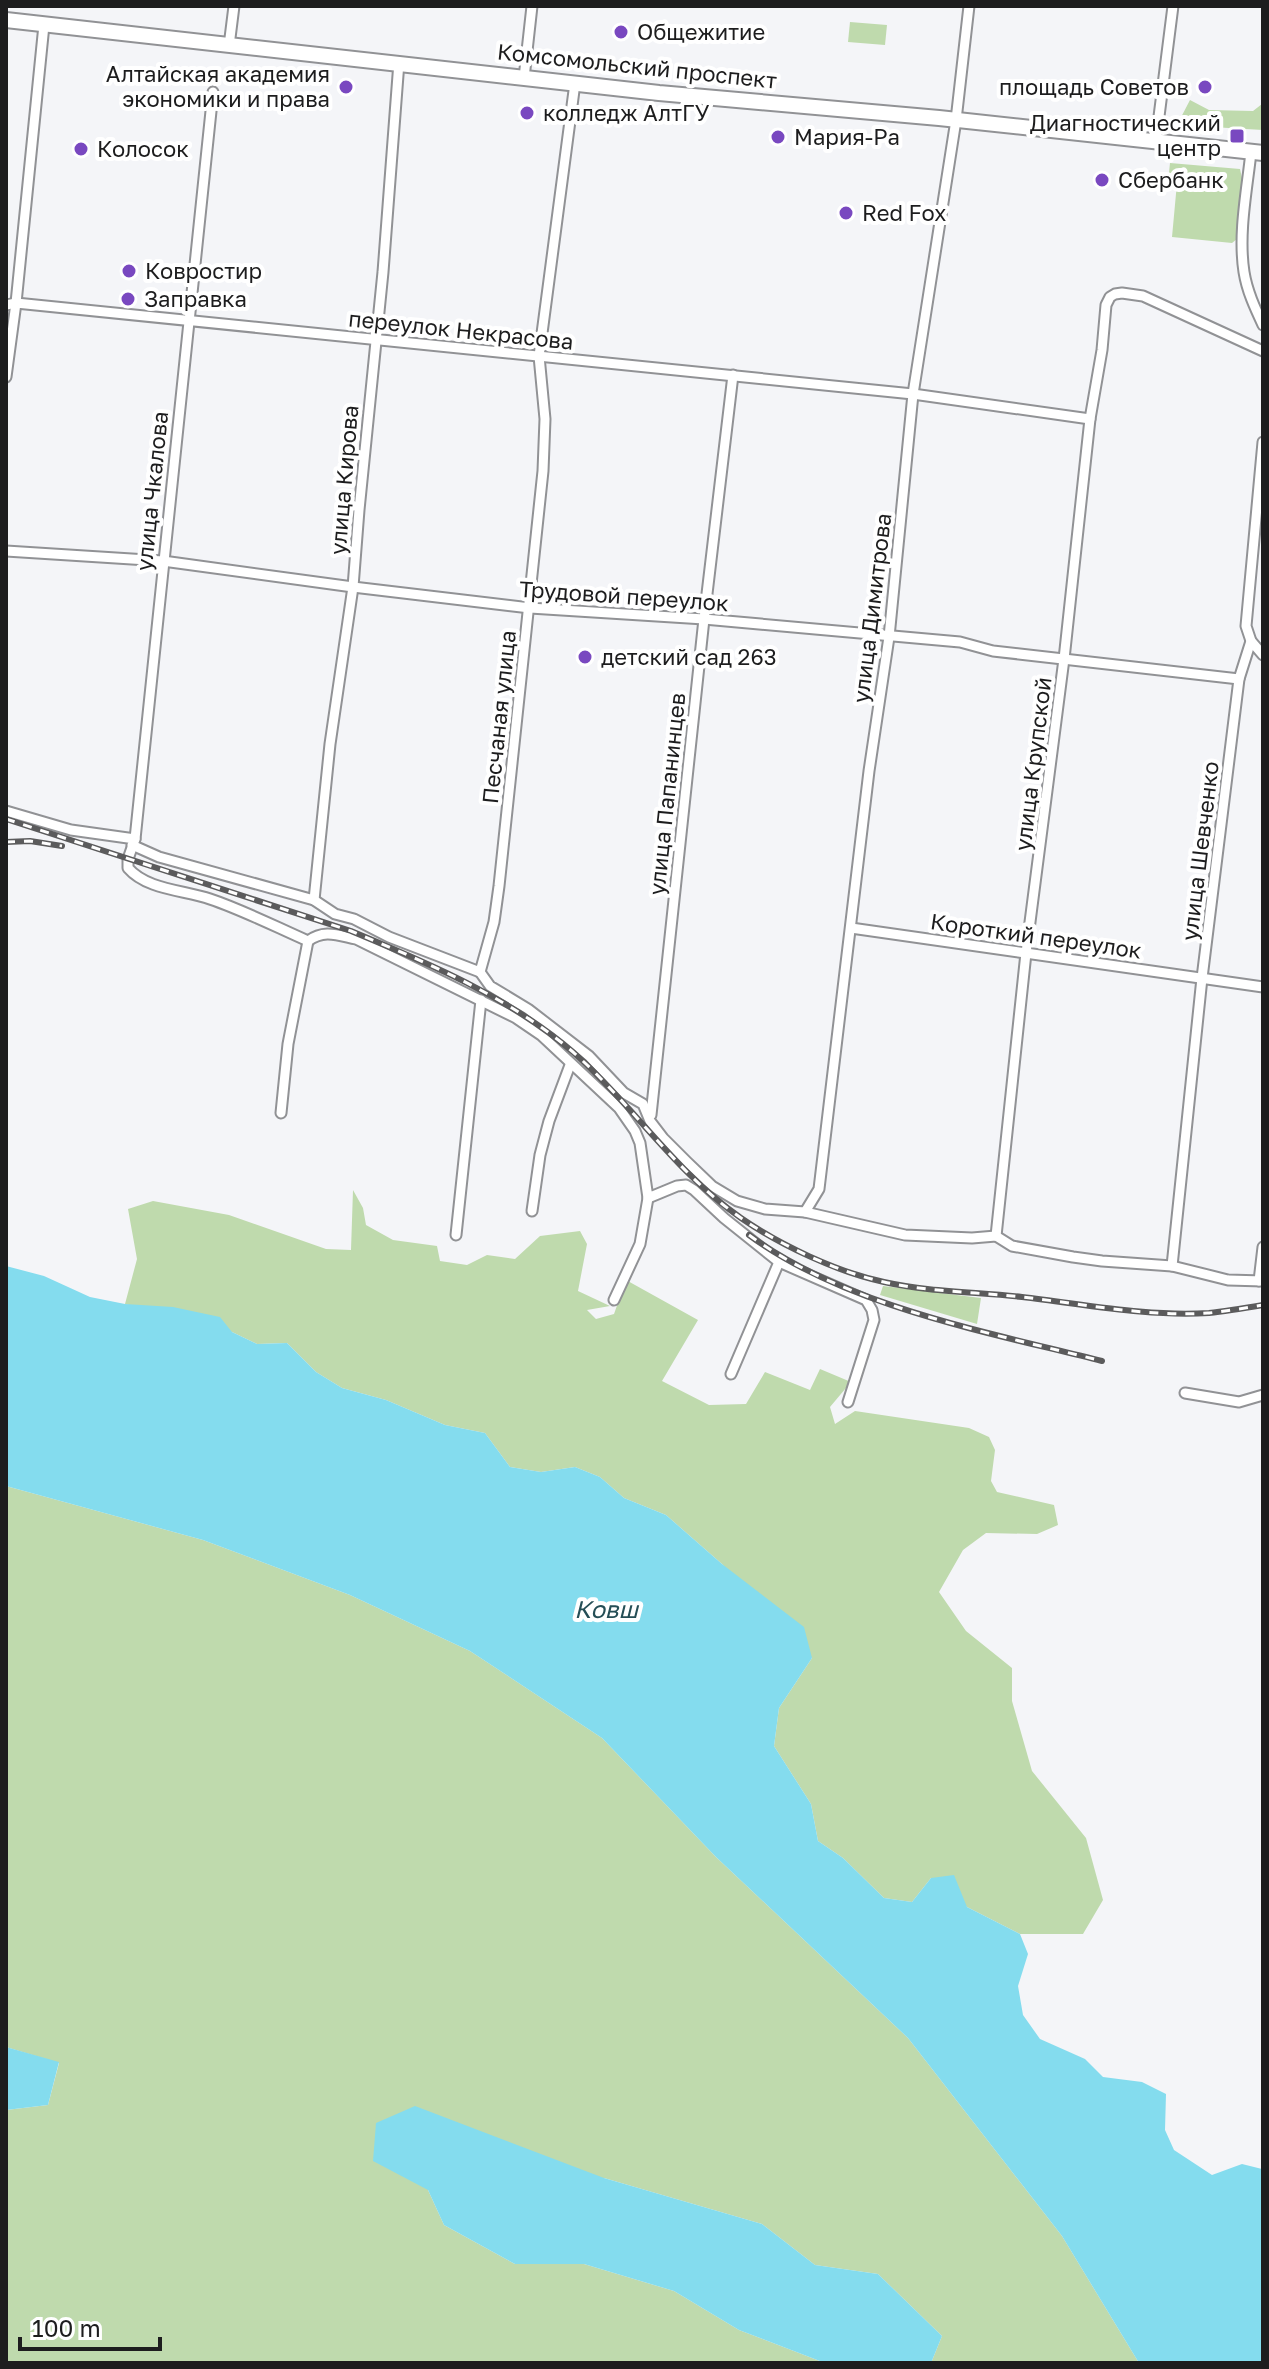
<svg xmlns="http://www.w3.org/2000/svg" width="1269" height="2369" viewBox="0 0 1269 2369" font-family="'Golos Text',sans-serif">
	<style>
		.green { fill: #bfdaad }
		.water { fill: #84dcee }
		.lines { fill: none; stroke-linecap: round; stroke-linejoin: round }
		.minor-casing { stroke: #919295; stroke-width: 13 }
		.secondary-casing { stroke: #919295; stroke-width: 18 }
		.minor { stroke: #fff; stroke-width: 9 }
		.secondary { stroke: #fff; stroke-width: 14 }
		.rail-casing { stroke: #5b5b5c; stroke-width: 6 }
		.rail { stroke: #fff; stroke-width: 3; stroke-dasharray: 9; stroke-linecap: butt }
		.poi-dot { fill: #7948c0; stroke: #fff; stroke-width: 3 }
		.labels { text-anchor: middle; stroke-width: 8; stroke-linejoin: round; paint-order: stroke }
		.poi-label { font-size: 22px; fill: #1d1d1e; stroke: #fff; text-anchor: start }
		.street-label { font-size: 22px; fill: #1d1d1e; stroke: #fff }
		.water-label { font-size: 24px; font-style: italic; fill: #254e56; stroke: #fff }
	</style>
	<rect width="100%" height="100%" fill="#f4f5f8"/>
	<!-- green -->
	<g class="green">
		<path d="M850,22L887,25L885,45L848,42Z"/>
		<path d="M1190,100L1209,110L1253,111L1262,104L1263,130L1177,125Z"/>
		<path d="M1170,163L1240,169L1243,183L1237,239L1232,243L1172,237L1177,183L1168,182Z"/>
		<path d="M353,1190L363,1208L366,1225L393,1240L437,1246L440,1261L467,1265L487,1255L515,1259L540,1236L580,1231L587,1244L578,1291L610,1306L587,1310L596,1319L614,1314L626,1280L698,1320L662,1381L709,1405L746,1404L765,1372L810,1390L820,1369L851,1382L830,1407L835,1424L855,1411L969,1428L989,1437L995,1450L991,1481L997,1492L1054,1505L1058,1525L1037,1534L986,1533L963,1550L939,1592L966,1631L1012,1668V1701L1032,1771L1086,1838L1103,1900L1083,1934H1020L967,1907L931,1878L912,1902L884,1898L843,1858L818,1841L811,1804L774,1746L779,1708L812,1658L722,1564L666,1515L624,1498L600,1477L575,1467L541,1472L510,1467L485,1433L445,1425L386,1400L342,1388L316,1372L287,1343L257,1344L232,1332L125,1304L137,1259L128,1209L153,1201L229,1215L326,1249L351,1250Z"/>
		<path d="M883,1286L981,1298L977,1324L880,1295Z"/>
		<path d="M6,1486L203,1540L350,1595L470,1651L602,1738L716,1857L908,2038L1062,2236L1139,2363H931L942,2336L878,2274L815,2265L762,2224L604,2178L428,2190L444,2225L515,2264H584L674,2291L739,2330L825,2363H6V2110L48,2105L59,2063L6,2047Z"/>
	</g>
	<!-- water -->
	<g class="water">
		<path d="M6,1266L44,1276L90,1297L125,1304L173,1307L220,1317L232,1332L257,1344L287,1343L316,1372L342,1388L386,1400L445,1425L485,1433L510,1467L541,1472L575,1467L600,1477L624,1498L666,1515L722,1564L804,1627L812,1658L779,1708L774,1746L811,1804L818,1841L843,1858L884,1898L912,1902L931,1878L954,1875L967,1907L1020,1934L1028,1954L1018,1986L1023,2015L1040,2039L1085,2059L1103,2077L1142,2082L1166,2094L1165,2130L1174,2150L1212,2175L1242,2164L1262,2169L1263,2363H1139L1062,2236L908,2038L716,1857L602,1738L470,1651L350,1595L203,1540L6,1486Z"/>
		<path d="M6,2047L59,2062L48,2105L6,2110Z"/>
		<path d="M415,2106L604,2178L762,2224L815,2265L878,2274L942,2336L931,2363H825L739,2330L674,2291L584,2264H515L444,2225L428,2190L373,2161L376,2123Z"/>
	</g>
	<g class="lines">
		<defs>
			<g id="minor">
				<path d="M229,46L234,6"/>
				<path d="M524,78L532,6"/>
				<path d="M213,92L135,839L128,859V868C147,890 184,890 210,899C243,910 276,927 308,941"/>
				<path d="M1156,140L1173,6"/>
				<path d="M1251,152C1247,190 1238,233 1244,272C1247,291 1255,308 1263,325"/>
				<path d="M6,305L16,303L913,394L1090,419"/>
				<path d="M6,377L16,303L44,25"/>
				<path d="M1263,442L1246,626L1251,641L1263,655"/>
				<path d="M6,551L163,561L353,587L530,608L704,619L960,642L993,651L1239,679"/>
				<path d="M6,811L71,830L135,839"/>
				<path d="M132,845L159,857L314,900L335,914L354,919L389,937L480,972"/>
				<path d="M314,900L330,744L353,587L359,510L383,272L399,62"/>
				<path d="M851,928L1263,987"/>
				<path d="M308,941C324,929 337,935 356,939L516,1018L541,1035L619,1108L635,1131L640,1143L648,1198L677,1186L686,1185L694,1190L724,1218L779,1262L866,1300L872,1310L874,1320L848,1402"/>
				<path d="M480,972L494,922L499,886L543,471L545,419L539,356L575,83"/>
				<path d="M480,972L490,986L528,1009L589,1056L624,1093L643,1104L650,1121L663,1138L687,1162L712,1186L737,1201L765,1209L805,1212L905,1235L972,1238L996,1236L1012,1246L1073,1257L1102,1261L1172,1266L1228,1280L1263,1281"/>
				<path d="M281,1113L288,1044L308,941"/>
				<path d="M651,1115L704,619L733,375"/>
				<path d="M532,1211L540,1155L549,1121L570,1065"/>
				<path d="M805,1212L819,1189L869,771L889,637L913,394L956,120L969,6"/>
				<path d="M456,1235L481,1000"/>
				<path d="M996,1236L1026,953L1064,659L1090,419L1102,350L1106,305L1110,297L1115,294L1122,293L1143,296L1263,351"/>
				<path d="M1172,1266L1202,978L1239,679L1251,641"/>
				<path d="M1259,1281L1263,1247"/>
				<path d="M614,1300L640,1244L648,1198"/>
				<path d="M731,1374L779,1262"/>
				<path d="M1185,1393L1239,1402L1263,1395"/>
			</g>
			<path id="secondary" d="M6,20L659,93L939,118L1263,153"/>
		</defs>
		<!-- minor casing -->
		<use href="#minor" class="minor-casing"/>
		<!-- secondary casing -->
		<use href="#secondary" class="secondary-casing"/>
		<!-- minor -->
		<use href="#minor" class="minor"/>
		<!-- secondary -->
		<use href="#secondary" class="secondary"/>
		<defs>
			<g id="rail">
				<path d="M6,819L351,931C428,963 509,997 573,1052C632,1104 676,1173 741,1218C780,1245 837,1272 884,1282C929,1292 976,1292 1022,1297C1084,1304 1147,1317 1209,1313C1227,1311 1245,1308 1263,1305"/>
				<path d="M6,842L30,841L62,846"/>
				<path d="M749,1235C845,1306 987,1332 1102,1361"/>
			</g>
		</defs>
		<!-- rail casing -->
		<use href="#rail" class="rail-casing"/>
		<!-- rail -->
		<use href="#rail" class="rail"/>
	</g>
	<!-- markers -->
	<g class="poi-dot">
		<circle cx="621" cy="32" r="8"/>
		<circle cx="346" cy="87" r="8"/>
		<circle cx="1205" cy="87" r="8"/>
		<circle cx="527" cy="113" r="8"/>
		<rect x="1229" y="128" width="16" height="16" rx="4"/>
		<circle cx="778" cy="137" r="8"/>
		<circle cx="81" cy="149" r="8"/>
		<circle cx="1102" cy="180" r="8"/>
		<circle cx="846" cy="213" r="8"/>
		<circle cx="129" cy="271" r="8"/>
		<circle cx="128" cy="299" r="8"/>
		<circle cx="585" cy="657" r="8"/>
	</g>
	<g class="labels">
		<!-- poi labels -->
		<g class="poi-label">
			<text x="637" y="40">Общежитие</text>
			<text x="330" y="82" text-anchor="end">Алтайская академия<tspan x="330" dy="25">экономики и права</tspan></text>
			<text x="1189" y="95" text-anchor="end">площадь Советов</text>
			<text x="543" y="121">колледж АлтГУ</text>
			<text x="1221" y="131" text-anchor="end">Диагностический<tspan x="1221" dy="25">центр</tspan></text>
			<text x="794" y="145">Мария-Ра</text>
			<text x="97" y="157">Колосок</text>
			<text x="1118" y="188">Сбербанк</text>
			<text x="862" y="221">Red Fox</text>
			<text x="145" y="279">Ковростир</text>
			<text x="144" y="307">Заправка</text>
			<text x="601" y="665">детский сад 263</text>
		</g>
		<!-- street labels -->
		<g class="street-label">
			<text transform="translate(637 66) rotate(6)" y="8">Комсомольский проспект</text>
			<text transform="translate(461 330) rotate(6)" y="8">переулок Некрасова</text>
			<text transform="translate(344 480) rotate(-85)" y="8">улица Кирова</text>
			<text transform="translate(152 491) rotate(-84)" y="8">улица Чкалова</text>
			<text transform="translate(624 596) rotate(4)" y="8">Трудовой переулок</text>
			<text transform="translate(872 608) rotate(-83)" y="8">улица Димитрова</text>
			<text transform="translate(499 717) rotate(-84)" y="8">Песчаная улица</text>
			<text transform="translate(1033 764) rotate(-83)" y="8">улица Крупской</text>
			<text transform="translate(667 794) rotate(-84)" y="8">улица Папанинцев</text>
			<text transform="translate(1200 851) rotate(-83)" y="8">улица Шевченко</text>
			<text transform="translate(1036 936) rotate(8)" y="8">Короткий переулок</text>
		</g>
		<!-- water labels -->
		<g class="water-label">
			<text x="606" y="1618">Ковш</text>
		</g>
	</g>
	<!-- border -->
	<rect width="1269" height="2369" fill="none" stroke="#1d1d1e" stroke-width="16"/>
	<!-- scale -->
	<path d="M20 2337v12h140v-12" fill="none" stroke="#1d1d1e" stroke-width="4"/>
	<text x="32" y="2337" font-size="24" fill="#1d1d1e" stroke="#ffffff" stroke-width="6" paint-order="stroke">100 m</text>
</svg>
